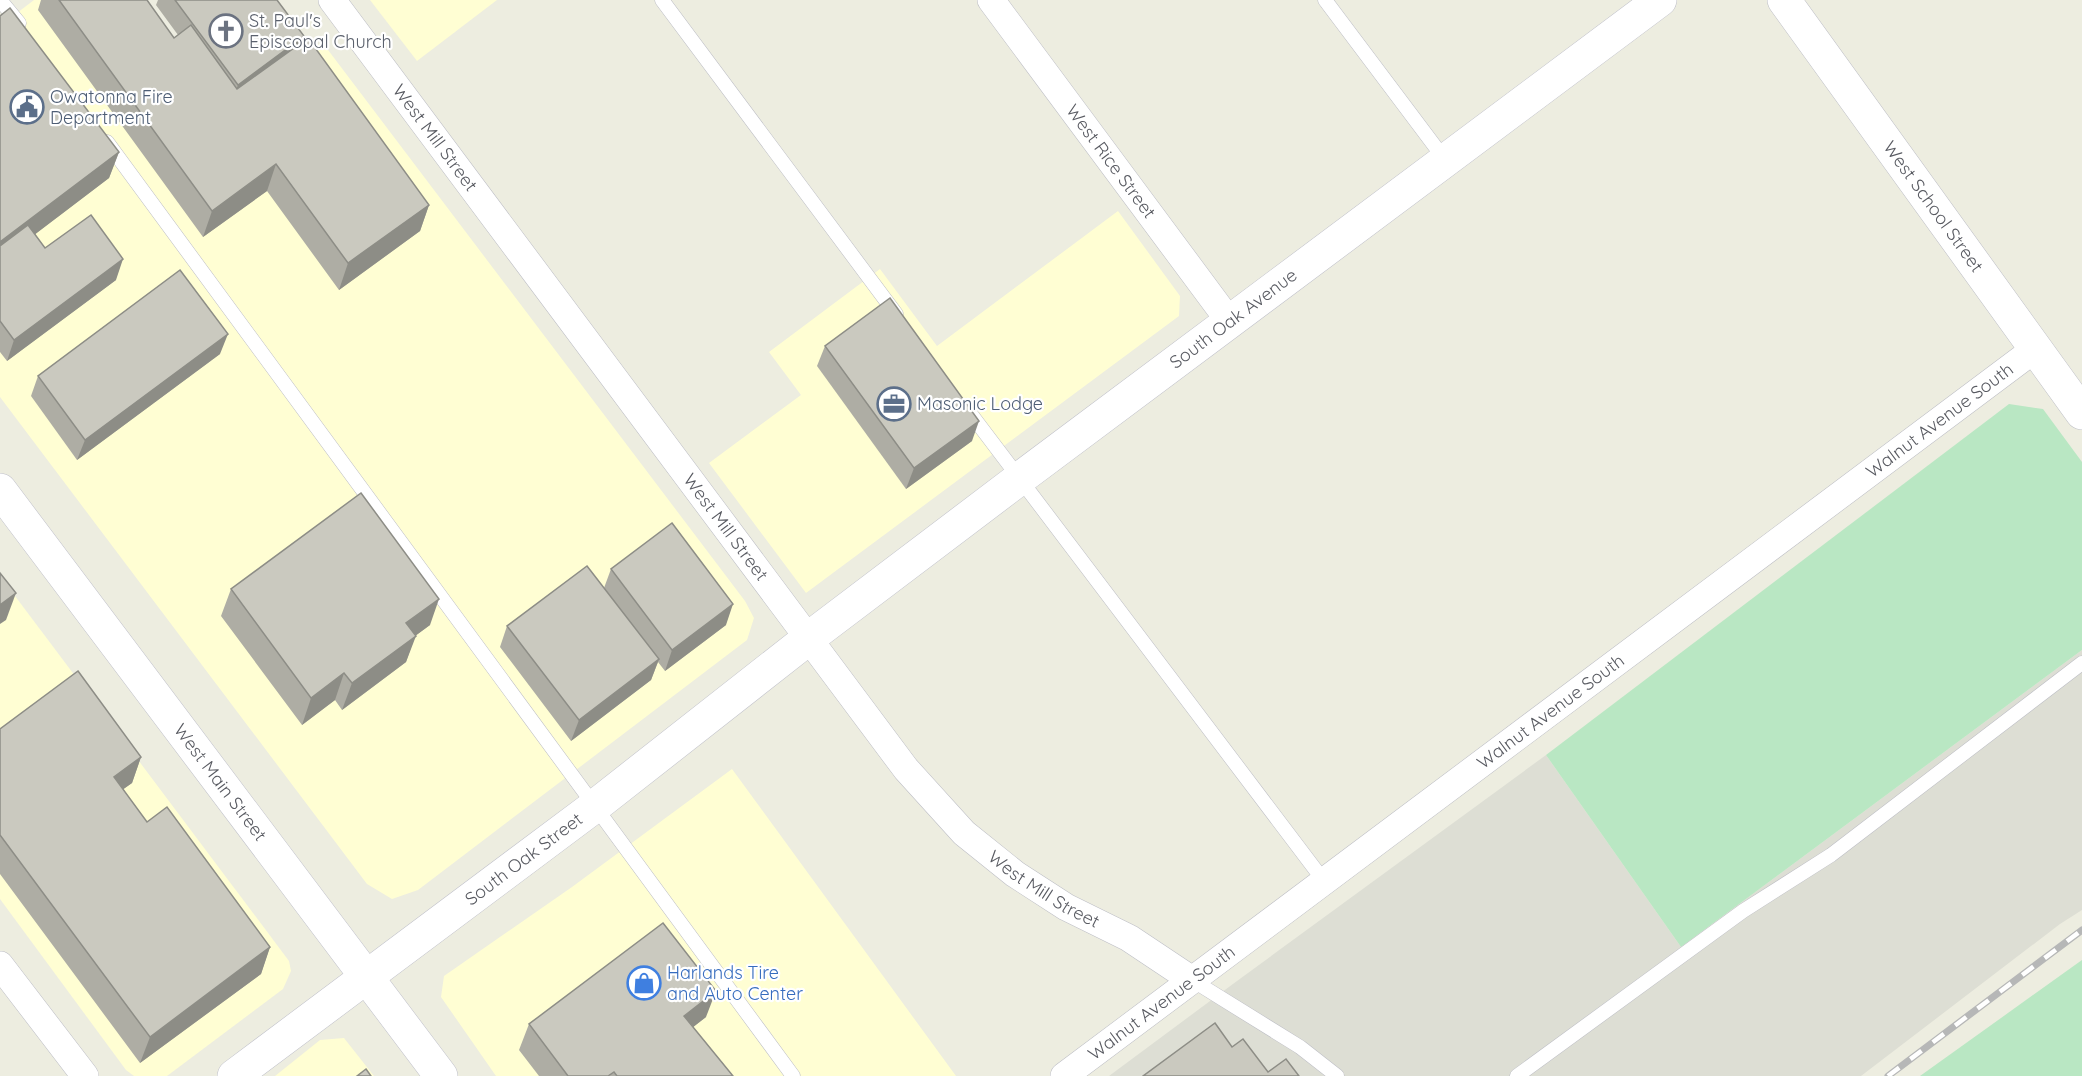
<svg xmlns="http://www.w3.org/2000/svg" width="2082" height="1076" viewBox="0 0 2082 1076" font-family="Quicksand,sans-serif">
	<style>
		.commercial { fill: #fffed3 }
		.industrial { fill: #ddded4 }
		.green { fill: #b9e7c3 }
		.lines { fill: none; stroke-linecap: round; stroke-linejoin: round }
		.service-casing { stroke: #bdbec5; stroke-width: 15 }
		.minor-casing { stroke: #bdbec5; stroke-width: 28 }
		.tertiary-casing { stroke: #bdbec5; stroke-width: 34 }
		.secondary-casing { stroke: #c0c1ca; stroke-width: 34 }
		.service { stroke: #fff; stroke-width: 14 }
		.minor { stroke: #fff; stroke-width: 27 }
		.tertiary { stroke: #fff; stroke-width: 33 }
		.secondary { stroke: #fff; stroke-width: 33 }
		.rail-casing { stroke: #b6b7b7; stroke-width: 7 }
		.rail { stroke: #fff; stroke-width: 4.5; stroke-dasharray: 14; stroke-linecap: butt }
		.wall { fill: #aeada4 }
		.shaded-wall { fill: #8d8d86 }
		.building { fill: #cac9bf; stroke: #8d8d86; stroke-width: 1.5 }
		.labels { text-anchor: middle; stroke-width: 4.5; stroke-linejoin: round; paint-order: stroke }
		.worship-label { font-size: 18px; fill: #5b616d; stroke: #fff; text-anchor: start }
		.service-label { font-size: 18px; fill: #4e5e75; stroke: #fff; text-anchor: start }
		.street-label { font-size: 18px; fill: #595b62; stroke: #fff }
		.shop-label { font-size: 18px; fill: #366cbe; stroke: #fff; text-anchor: start }
	</style>
	<rect width="100%" height="100%" fill="#edede0"/>
	<!-- commercial -->
	<g class="commercial">
		<path d="M34,0H145L228,111L322,42L745,601L754,618L747,640L418,890L392,899L367,884L0,397V26Z"/>
		<path d="M370,0H497L417,61Z"/>
		<path d="M1118,211L1180,296L1179,316L806,593L709,463L801,395L769,352L880,269L937,346Z"/>
		<path d="M0,576L289,961L291,971L283,989L167,1076H134L126,1070L0,899Z"/>
		<path d="M732,769L956,1076H496L441,997L444,976L572,887Z"/>
		<path d="M344,1038L374,1076H275L320,1040Z"/>
	</g>
	<!-- industrial -->
	<path class="industrial" d="M2082,650V910L2060,924L1861,1076H1109L1237,981L1546,755L1681,947Z"/>
	<!-- green -->
	<g class="green">
		<path d="M2009,404L2043,409L2082,462V650L1681,947L1546,755Z"/>
		<path d="M2082,960V1076H1920Z"/>
	</g>
	<g class="lines">
		<defs>
			<g id="service">
				<path d="M0,0L19,23"/>
				<path d="M662,0L896,314"/>
				<path d="M1325,0L1446,161"/>
				<path d="M107,142L793,1076"/>
				<path d="M967,409L1324,881"/>
				<path d="M1192,980L1300,1047L1337,1076"/>
				<path d="M1517,1076L1743,911L1831,855L2082,663"/>
			</g>
			<g id="minor">
				<path id="s1" d="M332,0L906,769L964,833L1015,874L1066,907L1129,938L1192,980"/>
				<path id="s2" d="M991,0L1230,322"/>
				<path d="M0,965L85,1076"/>
				<path id="s3" d="M1064,1076L2035,349"/>
			</g>
			<g id="tertiary">
				<path id="s4" d="M1784,0L2082,413"/>
			</g>
			<g id="secondary">
				<path id="s5" d="M0,490L441,1076"/>
				<path id="s6" d="M234,1076L595,806L809,638L1019,479L1660,0"/>
			</g>
		</defs>
		<!-- service casing -->
		<use href="#service" class="service-casing"/>
		<!-- minor casing -->
		<use href="#minor" class="minor-casing"/>
		<!-- tertiary casing -->
		<use href="#tertiary" class="tertiary-casing"/>
		<!-- secondary casing -->
		<use href="#secondary" class="secondary-casing"/>
		<!-- service -->
		<use href="#service" class="service"/>
		<!-- minor -->
		<use href="#minor" class="minor"/>
		<!-- tertiary -->
		<use href="#tertiary" class="tertiary"/>
		<!-- secondary -->
		<use href="#secondary" class="secondary"/>
		<defs>
			<path id="rail" d="M1888,1076L2082,930"/>
		</defs>
		<!-- rail casing -->
		<use href="#rail" class="rail-casing"/>
		<!-- rail -->
		<use href="#rail" class="rail"/>
	</g>
	<!-- wall -->
	<g class="wall">
		<path d="M41,0H147L174,38L178,35L156,5L158,0H277L301,42L429,205L420,231L339,290L267,191L203,237L38,10Z"/>
		<path d="M0,16L119,152L109,178L35,234L45,248L116,280L7,361L0,352Z"/>
		<path d="M825,346L972,441L906,489L817,366Z"/>
		<path d="M220,354L77,460L31,396L38,376Z"/>
		<path d="M611,569L726,625L665,671L658,662L651,680L571,741L500,647L507,626L604,588Z"/>
		<path d="M231,589L430,625L415,636L406,662L342,710L335,700L302,725L221,616Z"/>
		<path d="M0,729L141,757L132,783L123,789L147,822L270,947L261,974L140,1063L0,874Z"/>
		<path d="M706,1017L693,1027L733,1076H539L519,1050L529,1024Z"/>
	</g>
	<!-- shaded-wall -->
	<g class="shaded-wall">
		<path d="M304,36L296,56L230,105L238,85Z"/>
		<path d="M119,152L109,178L0,261V242Z"/>
		<path d="M276,164L267,191L203,237L212,211Z"/>
		<path d="M429,205L420,231L339,290L348,263Z"/>
		<path d="M123,259L116,280L7,361L14,340Z"/>
		<path d="M228,334L220,354L77,460L85,440Z"/>
		<path d="M979,421L972,441L906,489L914,468Z"/>
		<path d="M16,593L6,620L0,624V605Z"/>
		<path d="M439,599L430,625L396,650L406,623Z"/>
		<path d="M733,604L726,625L665,671L672,650Z"/>
		<path d="M416,636L406,662L342,710L352,683Z"/>
		<path d="M659,659L651,680L571,741L579,720Z"/>
		<path d="M344,673L335,700L302,725L311,698Z"/>
		<path d="M141,757L132,783L104,803L114,777Z"/>
		<path d="M270,947L261,974L140,1063L150,1037Z"/>
		<path d="M716,991L706,1017L674,1042L684,1016Z"/>
	</g>
	<!-- building -->
	<g class="building">
		<path d="M59,0H147L174,38L191,25L237,89L308,38L429,205L348,263L276,164L212,211Z"/>
		<path d="M175,0H277L304,36L238,85Z"/>
		<path d="M10,8L119,152L0,242V16Z"/>
		<path d="M91,215L123,259L14,340L0,321V246L28,225L45,248Z"/>
		<path d="M180,270L228,334L85,440L38,376Z"/>
		<path d="M890,298L979,421L914,468L825,346Z"/>
		<path d="M361,493L439,599L406,623L416,636L352,683L344,673L311,698L231,589Z"/>
		<path d="M672,523L733,604L672,650L611,569Z"/>
		<path d="M587,566L659,659L579,720L507,626Z"/>
		<path d="M0,573L16,593L0,605Z"/>
		<path d="M78,671L141,757L114,777L147,822L167,807L270,947L150,1037L0,835V729Z"/>
		<path d="M663,923L716,991L684,1016L733,1076H617L614,1072L608,1076H568L529,1024Z"/>
		<path d="M1215,1023L1232,1047L1243,1039L1268,1072L1286,1059L1299,1076H1143Z"/>
		<path d="M366,1069L371,1076H357Z"/>
	</g>
	<!-- icons -->
	<defs>
		<symbol id="church-ring" viewBox="-11 -11 22 22"><circle r="9.5" fill="#fff" stroke="#6b7280" stroke-width="1.5"/><path d="M-1.2-6h2.4v3.5h3.3v2.4h-3.3V6h-2.4V-.1h-3.3v-2.4h3.3Z" fill="#6b7280"/></symbol>
		<symbol id="civic-ring" viewBox="-11 -11 22 22"><circle r="9.5" fill="#fff" stroke="#5c6f8a" stroke-width="1.5"/><path d="M-.6-6.5H3V-4.5H.6V-3L4-1V1h2V6H-6V1h2V-1L-.6-3ZM-1.2 2.5V6h2.4V2.5Z" fill="#5c6f8a"/></symbol>
		<symbol id="office-ring" viewBox="-11 -11 22 22"><circle r="9.5" fill="#fff" stroke="#5c6f8a" stroke-width="1.5"/><path d="M-6-3h4V-5.5h4V-3h4V5H-6ZM-1-4.5V-3h2v-1.5ZM-6 0V1H6V0Z" fill="#5c6f8a"/></symbol>
		<symbol id="shop-ring" viewBox="-11 -11 22 22"><circle r="9.5" fill="#fff" stroke="#3f7fe0" stroke-width="1.5"/><path d="M-5-2.5h2.3a2.7 3.5 0 0 1 5.4 0H5L5.5 6h-11ZM-1.5-2.5h3a1.5 2.3 0 0 0-3 0Z" fill="#3f7fe0"/></symbol>
	</defs>
	<g fill-rule="evenodd">
		<use href="#church-ring" x="207" y="12" width="38" height="38"/>
		<use href="#civic-ring" x="8" y="88" width="38" height="38"/>
		<use href="#office-ring" x="875" y="385" width="38" height="38"/>
		<use href="#shop-ring" x="625" y="964" width="38" height="38"/>
	</g>
	<g class="labels">
		<!-- worship labels -->
		<g class="worship-label">
			<text x="249" y="27">St. Paul's<tspan x="249" dy="21">Episcopal Church</tspan></text>
		</g>
		<!-- service labels -->
		<g class="service-label">
			<text x="50" y="103">Owatonna Fire<tspan x="50" dy="21">Department</tspan></text>
			<text x="917" y="410">Masonic Lodge</text>
		</g>
		<!-- street labels -->
		<g class="street-label">
			<text dy="6" stroke="none"><textPath href="#s1" startOffset="172">West Mill Street</textPath></text>
			<text dy="6" stroke="none"><textPath href="#s2" startOffset="201">West Rice Street</textPath></text>
			<text dy="6" stroke="none"><textPath href="#s4" startOffset="255">West School Street</textPath></text>
			<text dy="6" stroke="none"><textPath href="#s6" startOffset="1254">South Oak Avenue</textPath></text>
			<text dy="6" stroke="none"><textPath href="#s3" startOffset="1094">Walnut Avenue South</textPath></text>
			<text dy="6" stroke="none"><textPath href="#s1" startOffset="658">West Mill Street</textPath></text>
			<text dy="6" stroke="none"><textPath href="#s3" startOffset="608">Walnut Avenue South</textPath></text>
			<text dy="6" stroke="none"><textPath href="#s5" startOffset="366">West Main Street</textPath></text>
			<text dy="6" stroke="none"><textPath href="#s6" startOffset="362">South Oak Street</textPath></text>
			<text dy="6" stroke="none"><textPath href="#s1" startOffset="1144">West Mill Street</textPath></text>
			<text dy="6" stroke="none"><textPath href="#s3" startOffset="122">Walnut Avenue South</textPath></text>
		</g>
		<!-- shop labels -->
		<g class="shop-label">
			<text x="667" y="979">Harlands Tire<tspan x="667" dy="21">and Auto Center</tspan></text>
		</g>
	</g>
</svg>
